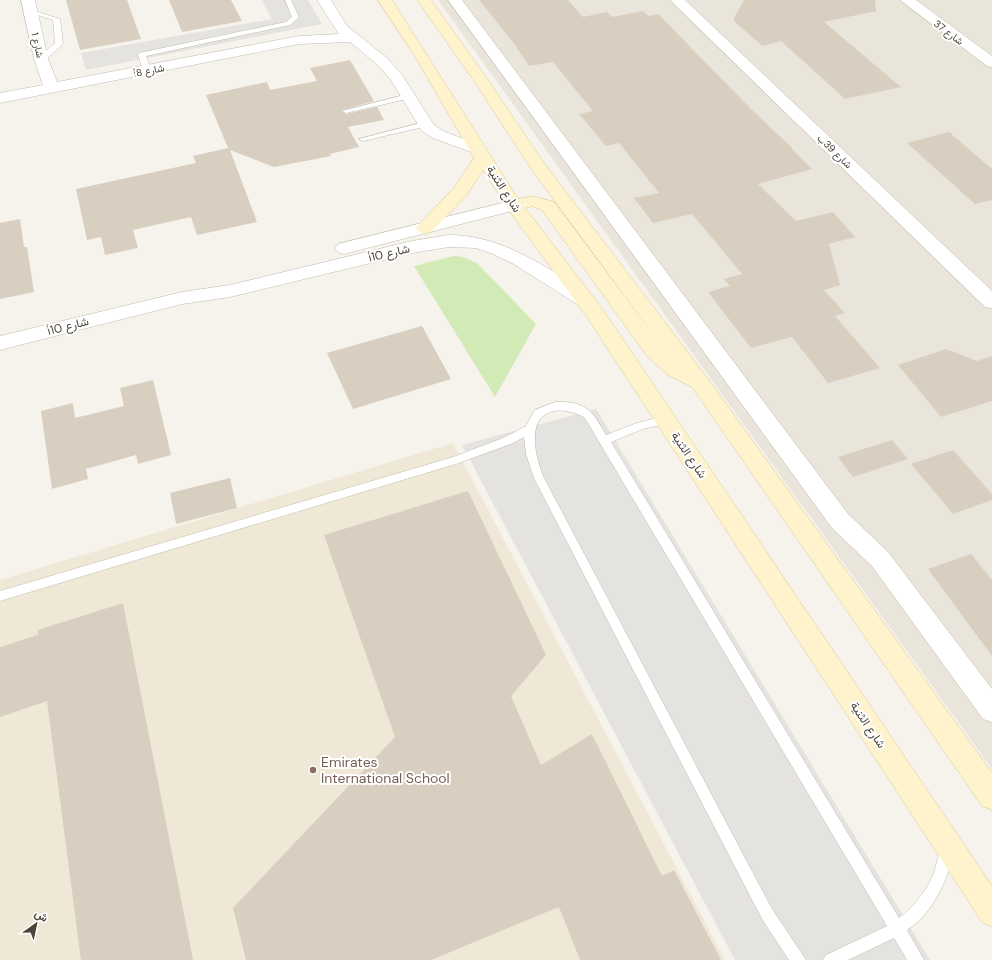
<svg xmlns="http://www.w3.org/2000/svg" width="992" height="960" viewBox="0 0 992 960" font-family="'DM Sans',Vazirmatn,sans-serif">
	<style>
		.residential { fill: #eae5da }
		.education { fill: #efe8d6 }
		.green { fill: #d2eab5 }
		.parking { fill: #e5e3e0 }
		.building { fill: #d8cfc1 }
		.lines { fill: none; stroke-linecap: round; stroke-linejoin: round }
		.lane-casing { stroke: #c2bbae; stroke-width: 1 }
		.street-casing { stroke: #c2bbae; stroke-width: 1 }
		.secondary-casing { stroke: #d6c79b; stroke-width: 1 }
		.lane { fill: #fff; fill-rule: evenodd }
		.street { fill: #fff; fill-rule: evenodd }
		.secondary { fill: #fff3cd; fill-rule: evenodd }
		.education-dot { fill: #8d6e63; stroke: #fff; stroke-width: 1.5 }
		.labels { text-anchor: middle; stroke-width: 4; stroke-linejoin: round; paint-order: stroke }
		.far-street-label { font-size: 10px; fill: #4b4439; stroke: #fff }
		.street-label { font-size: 12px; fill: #4b4439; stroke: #fff }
		.near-education-label { font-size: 14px; fill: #785e54; stroke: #fff; text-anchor: start }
	</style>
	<rect width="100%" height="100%" fill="#f6f3ec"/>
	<!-- residential -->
	<path class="residential" d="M438,0H992V769Z"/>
	<!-- education -->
	<path class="education" d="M453,443L725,960H0V580Z"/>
	<!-- green -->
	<path class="green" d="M454,256L463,257L477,263L536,324L495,397L414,266Z"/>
	<!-- parking -->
	<g class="parking">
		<path d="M262,0H308L322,24L86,70L81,53L272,19Z"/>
		<path d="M596,409L930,960H735L462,445Z"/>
	</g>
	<!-- building -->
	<g class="building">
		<path d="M66,0H127L141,39L80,50Z"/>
		<path d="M169,0H231L242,21L182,32Z"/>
		<path d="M479,0H568L583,17L607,12L612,17L643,11L649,16L658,14L753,111L793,149H792L812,169L758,184L796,221L833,212L855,237L829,244L840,285L824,290L845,313L835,316L880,368L828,383L792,337L751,348L708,292L730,286L724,279L742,274L692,214L653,223L634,198L659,193L619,143L606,146L579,114L593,111L553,62L529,66L513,42Z"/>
		<path d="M744,0H875L876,11L824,22L901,87L845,99L781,41L762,46L733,20Z"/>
		<path d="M350,60L374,101L342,110L341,111L346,114L377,107L384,120L348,127L359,147L330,154L331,156L274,167L230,150L257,222L197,235L191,217L133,230L138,248L105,255L101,237L87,240L76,189L196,163L193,156L228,148L206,95L267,82L270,90L317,81L310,68Z"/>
		<path d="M949,132L992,169V200L975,204L907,143Z"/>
		<path d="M20,219L24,247H27L34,292L0,299V223Z"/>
		<path d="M422,326L451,379L353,409L327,353Z"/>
		<path d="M946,349L977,361L992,356V401L941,417L898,365Z"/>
		<path d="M153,380L171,455L138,464L136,455L86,469L88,479L52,489L41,411L73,403L75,418L124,406L120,388Z"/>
		<path d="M892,440L908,459L853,477L838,457Z"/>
		<path d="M953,450L992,494V500L953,514L911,464Z"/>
		<path d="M230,478L237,508L176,524L170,493Z"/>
		<path d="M468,491L546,655L511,696L541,765L592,734L662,876L674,870L721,960H580L559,907L431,960H246L233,908L395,737L324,535Z"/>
		<path d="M971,554L992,580V656L928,569Z"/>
		<path d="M123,603L193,960H81L47,701L0,717V647L38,635V630Z"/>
	</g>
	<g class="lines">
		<defs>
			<g id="lane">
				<path d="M285,0H291L299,17L290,25L146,56L151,70L147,72L143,70L138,55L139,53L286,22L292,17Z"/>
				<path d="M28,10H32L60,19L63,44L44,61L37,59L55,43L53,20L28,12Z"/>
				<path d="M408,94L412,96L411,98L346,113L342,111Z"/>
				<path d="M424,122L428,124L427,126L363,141L359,139Z"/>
				<path d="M555,402C586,401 592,410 606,435L637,423L665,416L669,417L670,420L669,423L643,429L611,442L899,918C914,907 927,890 934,873C937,864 938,854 942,845L947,843L952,845C955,851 952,856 951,863C943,890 930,915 907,930L924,960H907L894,938L848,960H823L826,955L887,926L585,418C565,406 536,406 535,436C534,451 539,465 544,478L772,909L806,960H789L762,919L534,478L526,454L524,437L511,444L456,464L0,601V591L453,457L503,438L526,426L535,410Z"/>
			</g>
			<g id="street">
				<path d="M21,0H35L48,59L57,82L299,36L339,34L317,0H331L347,26L387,58L402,75L434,125L445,132L483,146L485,149L483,152L477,154L471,152L433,138L422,131L391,80L377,64L350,42L299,44L0,103V93L43,85L34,59Z"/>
				<path d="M448,0H462L848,514L888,552L992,689V722L983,719L872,566L832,528Z"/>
				<path d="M670,0H685L992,291V308L985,307Z"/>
				<path d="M900,0H916L992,56V67L987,66Z"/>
				<path d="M514,200L520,201L523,205L520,209L344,254L338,252L335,248L338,244Z"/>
				<path d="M449,235C503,235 546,268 591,294L593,299L591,304L584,305L577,304L512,263L493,254L476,248L449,247L412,253L230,297L182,304L0,350V336L182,292L230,285L412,241Z"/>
			</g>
			<path id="secondary" d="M378,0H392L518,199L533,196L554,202L664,349L532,170L474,81L417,0H431L486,77L544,163L708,379L992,773V810L982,806L692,387L668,375L647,356L542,210L532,206L525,208L601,307L992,886V927L982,922L587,317L508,209L483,170L466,196L431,232L425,234L419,232L416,228L419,224L454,188L474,158L416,58Z"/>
		</defs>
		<!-- lane casing -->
		<use href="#lane" class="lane-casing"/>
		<!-- street casing -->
		<use href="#street" class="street-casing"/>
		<!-- secondary casing -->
		<use href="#secondary" class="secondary-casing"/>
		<!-- lane -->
		<use href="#lane" class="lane"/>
		<!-- street -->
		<use href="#street" class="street"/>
		<!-- secondary -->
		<use href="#secondary" class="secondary"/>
	</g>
	<!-- markers -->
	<circle class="education-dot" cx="313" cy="770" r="4"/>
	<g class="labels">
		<!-- far-street labels -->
		<g class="far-street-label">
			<text transform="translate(949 32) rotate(37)" y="4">شارع 37</text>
			<text transform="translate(38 45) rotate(77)" y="4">شارع 1</text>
			<text transform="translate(149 70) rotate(-11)" y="4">شارع 8أ</text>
			<text transform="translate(835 151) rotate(44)" y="4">شارع 39ب</text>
		</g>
		<!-- street labels -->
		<g class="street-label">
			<text transform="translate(504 189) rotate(57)" y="4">شارع الثنية</text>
			<text transform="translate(389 253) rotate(-13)" y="4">شارع 10أ</text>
			<text transform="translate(68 326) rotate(-14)" y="4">شارع 10أ</text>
			<text transform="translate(689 455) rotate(56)" y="4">شارع الثنية</text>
			<text transform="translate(868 725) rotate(56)" y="4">شارع الثنية</text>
		</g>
		<!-- near-education labels -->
		<g class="near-education-label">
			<text x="321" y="767">Emirates<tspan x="321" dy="16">International School</tspan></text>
		</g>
	</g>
	<!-- north arrow -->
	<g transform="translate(36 924) rotate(33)" stroke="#ffffff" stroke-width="3" paint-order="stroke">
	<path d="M0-3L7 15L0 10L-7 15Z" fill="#4b4439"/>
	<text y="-6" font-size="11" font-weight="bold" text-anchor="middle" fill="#4b4439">ش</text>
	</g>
</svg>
